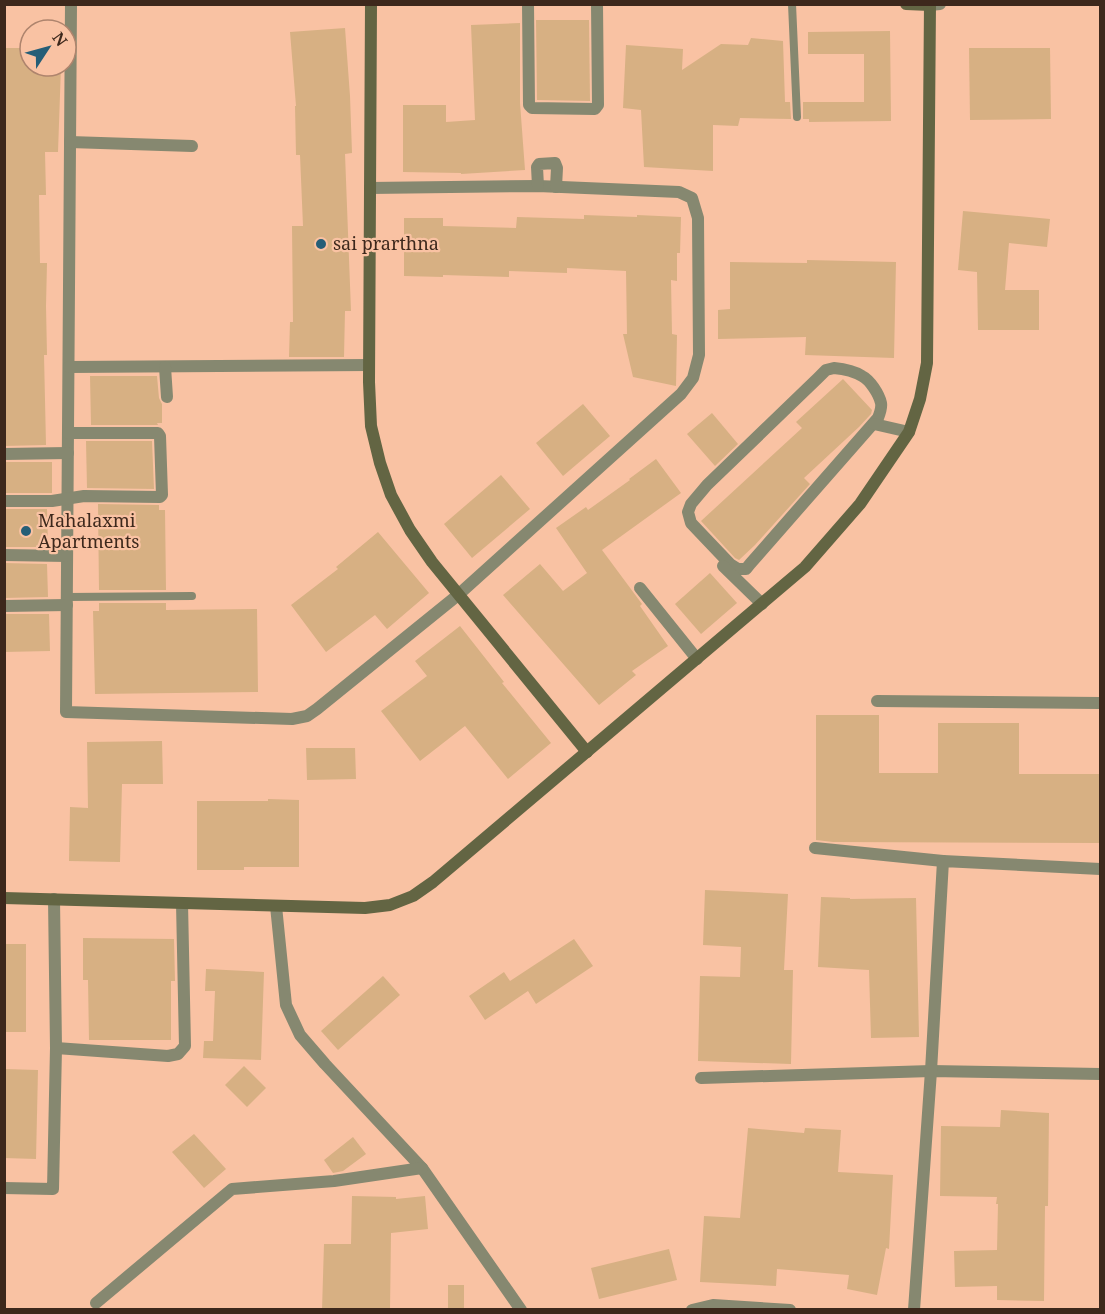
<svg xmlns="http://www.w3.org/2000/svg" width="1105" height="1314" viewBox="0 0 1105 1314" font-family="'Noto Serif',serif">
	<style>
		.building { fill: #d7b083 }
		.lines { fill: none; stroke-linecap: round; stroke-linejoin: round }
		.lane { stroke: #868870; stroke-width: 8 }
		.street { stroke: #868870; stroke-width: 12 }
		.secondary { stroke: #636543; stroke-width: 12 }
		.poi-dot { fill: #255e77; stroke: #f9c2a3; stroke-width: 2 }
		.labels { text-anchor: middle; stroke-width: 4.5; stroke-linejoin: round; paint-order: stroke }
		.poi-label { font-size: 18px; fill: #3d281c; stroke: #f9c2a3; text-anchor: start }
	</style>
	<rect width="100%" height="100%" fill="#f9c2a3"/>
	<!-- building -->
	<g class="building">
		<path d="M536,20H589L590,101L537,100Z"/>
		<path d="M520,23V103L525,170L461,174V173L403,172V105H446V122L475,120L471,25Z"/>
		<path d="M345,28L350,96L352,153L345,154L351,311H345L344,357H289L290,322H293L292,226H303L300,155H296L295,106H296L290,32Z"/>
		<path d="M890,31L891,121L809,122V119H803V102H864V54H808V32Z"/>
		<path d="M751,38L783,41L785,102H790L791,119L740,118L738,126L713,125V171L644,167L641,110L623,108L626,45L683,49L682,70L721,44L748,45Z"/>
		<path d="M4,48H30V66H61L58,152H45L46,195H39L40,263H47L46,306L47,355H44L46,445L4,446Z"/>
		<path d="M969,48H1050L1051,119L970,120Z"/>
		<path d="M963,211L1050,219L1047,247L1009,243L1005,290H1039V330H978L977,272L958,270Z"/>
		<path d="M584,215L637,217V215L681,217L680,253H677V281L671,280L672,334L677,335L676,386L633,377L623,334H627L626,271L567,268V273L509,271V277L443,275V277L404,276V218H443V226L516,228L517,217L584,219Z"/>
		<path d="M807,260L896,262L894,358L805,355L806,337L718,339V310L730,309V262L807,263Z"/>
		<path d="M90,376H157L159,398L162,404V423H157L158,425H91Z"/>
		<path d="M843,379L872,410L871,414L859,427L804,478L810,484L755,545L739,560L735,558L701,521L802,428L796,422Z"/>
		<path d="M583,404L610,436L563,476L536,443Z"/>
		<path d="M712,413L738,444L715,466L687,434Z"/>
		<path d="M86,441H152L154,489L87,488Z"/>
		<path d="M656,459L681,493L602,550L642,604L640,606L668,646L632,671L636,675L599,705L503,595L540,564L563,591L587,573L556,528L586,507L588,510L630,480L629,479Z"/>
		<rect x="4" y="462" width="48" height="31"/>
		<path d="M501,475L530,509L472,558L444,524Z"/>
		<path d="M98,504L159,505V510H165L166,590H99Z"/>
		<path d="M4,509H47L48,547H4Z"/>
		<path d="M378,532L429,593L387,629L375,615L326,652L291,605L338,569L336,567Z"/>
		<path d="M4,563L47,564L48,597L4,598Z"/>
		<path d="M710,573L737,603L701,634L675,604Z"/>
		<path d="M99,603H166V610L257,609L258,692L95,694L93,611H99Z"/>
		<path d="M4,614H49L50,651L4,652Z"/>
		<path d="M460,626L504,682L502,683L551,743L508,779L465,726L420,761L381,711L427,676L415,661Z"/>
		<path d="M816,715H879V773H938V723H1019V774H1101V843L833,842L816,840Z"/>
		<path d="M162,741L163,784H122L120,862L69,861L70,807L88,808L87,742Z"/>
		<path d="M306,748H355L356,779L307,780Z"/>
		<path d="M268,799L299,800V867H244V870H197V801H268Z"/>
		<path d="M705,890L788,894L784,970H793L791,1064L698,1061L700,976L740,977L741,947L703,945Z"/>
		<path d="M821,897L850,898V899L916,898L919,1037L871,1038L869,970L818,967Z"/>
		<path d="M83,938L174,939L175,981H171V1040H89L88,980H83Z"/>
		<path d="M574,939L593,966L536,1004L528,991L485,1020L469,996L504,972L510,981Z"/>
		<rect x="4" y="944" width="22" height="88"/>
		<path d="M206,969L264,972L261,1060L203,1058L204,1041H213L215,991H205Z"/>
		<path d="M383,976L400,995L338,1050L321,1031Z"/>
		<path d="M244,1066L266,1088L247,1107L225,1085Z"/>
		<path d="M4,1069L38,1070L36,1159L4,1158Z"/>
		<path d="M1001,1110L1049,1113L1048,1206H1045L1044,1301L997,1300V1286L955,1287L954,1251L997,1250L998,1204H996L997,1197L940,1196L941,1126L1000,1127Z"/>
		<path d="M748,1128L804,1133L805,1128L841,1130L838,1172L893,1175L889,1249L886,1248L877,1295L847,1289L849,1275L777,1269L776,1286L700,1282L704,1216L740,1218Z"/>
		<path d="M194,1134L226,1169L204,1188L172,1152Z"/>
		<path d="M353,1137L366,1154L343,1171L333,1173L324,1160Z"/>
		<path d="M352,1196L396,1197V1199L425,1196L428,1229L391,1233L390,1310H322L324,1244H351Z"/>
		<path d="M669,1249L677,1280L599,1299L591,1268Z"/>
		<rect x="448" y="1285" width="16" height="25"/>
	</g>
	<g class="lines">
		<!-- lane -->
		<g class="lane">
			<path d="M792,4L797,117"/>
			<path d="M67,597L192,596"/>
		</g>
		<!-- street -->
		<g class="street">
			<path d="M71,4L66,712L292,719L307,716L317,709L458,595L681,394L693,378L699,355L698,218L692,198L679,192L538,186L370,188"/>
			<path d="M528,4L529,105L532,108L595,109L598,105L597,4"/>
			<path d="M930,5L940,4"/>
			<path d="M70,142L192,146"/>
			<path d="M538,186L537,167L539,164L555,163L557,168L556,187"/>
			<path d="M69,367L369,365"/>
			<path d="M165,367L167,397"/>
			<path d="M834,368C844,369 854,371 862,376C870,380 879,394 881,403C882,408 880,413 878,418L750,564L746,569H738L730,564L691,523L688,512L691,504L707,485L818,378L826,370Z"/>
			<path d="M874,424L909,432"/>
			<path d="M4,454L68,453"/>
			<path d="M4,501H52L84,496L160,497L162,495L160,436L158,433H68"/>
			<path d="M4,555L67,556"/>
			<path d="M723,566L762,604"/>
			<path d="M640,588L697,659"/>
			<path d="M4,606L67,605"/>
			<path d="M877,701L1100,703"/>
			<path d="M815,848L943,861"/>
			<path d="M276,906L286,1005L300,1035L325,1064L422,1168L521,1310"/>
			<path d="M56,1048L168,1056L178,1054L185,1046L182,903"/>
			<path d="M701,1078L931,1071L1100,1074"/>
			<path d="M4,1188L53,1189L56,1048L54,899"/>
			<path d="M96,1303L232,1189L334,1181L422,1168"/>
			<path d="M692,1310L713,1305L790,1310"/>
			<path d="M914,1310L931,1071L943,861L1100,869"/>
		</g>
		<!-- secondary -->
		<g class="secondary">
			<path d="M371,4L369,382L371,426L380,463L391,495L410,530L432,562L587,752"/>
			<path d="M906,4L930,5"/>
			<path d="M4,898L365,908L390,905L413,896L433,882L805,567L860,504L909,432L920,399L927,363L930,4"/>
		</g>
	</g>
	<!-- markers -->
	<g class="poi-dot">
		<circle cx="321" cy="244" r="6"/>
		<circle cx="26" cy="531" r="6"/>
	</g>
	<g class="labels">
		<!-- poi labels -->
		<g class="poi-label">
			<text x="333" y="250">sai prarthna</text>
			<text x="38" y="527">Mahalaxmi<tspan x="38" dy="21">Apartments</tspan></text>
		</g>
	</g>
	<!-- border -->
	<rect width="1105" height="1314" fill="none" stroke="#3d281c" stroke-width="12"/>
	<!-- north arrow -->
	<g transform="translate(48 48) rotate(54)"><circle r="28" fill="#f9c2a3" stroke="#ae846d" stroke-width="1.5"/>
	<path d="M0-4.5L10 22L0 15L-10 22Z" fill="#255e77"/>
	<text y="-9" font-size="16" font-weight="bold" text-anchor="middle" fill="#3d281c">N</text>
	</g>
</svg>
